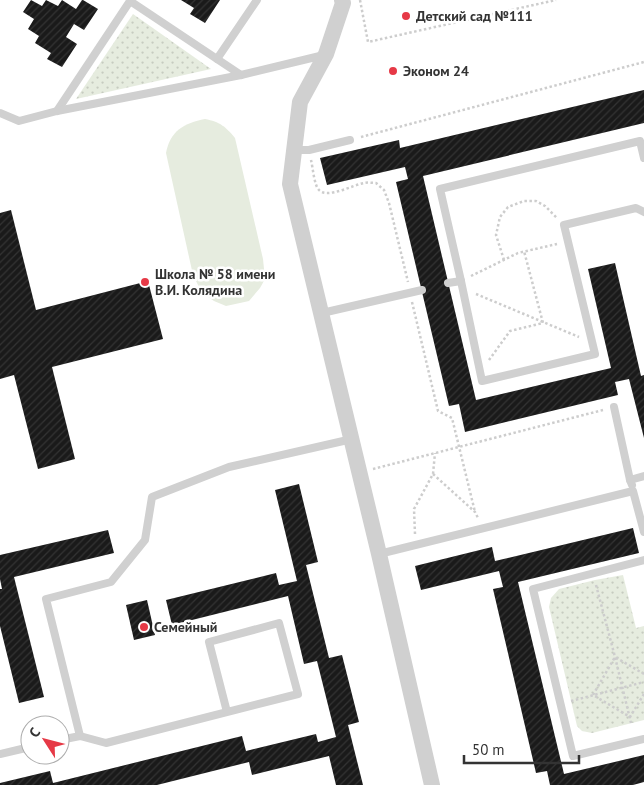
<svg xmlns="http://www.w3.org/2000/svg" width="644" height="785" viewBox="0 0 644 785" font-family="'PT Sans',sans-serif">
	<style>
		.grass { fill: #e6ecdf }
		.park { fill: url(#park-dots) }
		.building { fill: url(#building-hatch) }
		.lines { fill: none; stroke-linecap: round; stroke-linejoin: round }
		.path { stroke: #cdcdcd; stroke-width: 2.5; stroke-dasharray: 2.5 2.5; stroke-linecap: butt }
		.service { stroke: #d0d0d0; stroke-width: 8 }
		.minor { stroke: #d0d0d0; stroke-width: 16 }
		.poi-dot { fill: #e63946; stroke: #fff; stroke-width: 2 }
		.labels { text-anchor: middle; stroke-width: 5; stroke-linejoin: round; paint-order: stroke }
		.poi-label { font-size: 14px; font-weight: bold; fill: #333; stroke: #fff; text-anchor: start }
	</style>
	<defs>
		<pattern id="park-dots" width="8" height="8" patternUnits="userSpaceOnUse" patternTransform="scale(1.25)"><rect width="8" height="8" fill="#e6ecdf"/><path d="M2 2h.1M6 6h.1" fill="none" stroke="#c6cbc0" stroke-width="1.8" stroke-linecap="round"/></pattern>
		<pattern id="building-hatch" width="6" height="6" patternUnits="userSpaceOnUse" patternTransform="scale(1.25)"><rect width="6" height="6" fill="#1a1a1a"/><path d="M-1 1l2-2M0 6l6-6M5 7l2-2" fill="none" stroke="#333"/></pattern>
	</defs>
	<rect width="100%" height="100%" fill="#fff"/>
	<!-- grass -->
	<path class="grass" d="M205,119C220,122 225,126 235,138L263,259L265,279L260,288L249,301L240,303L226,306L214,301L202,293L193,275L166,153C170,131 184,123 205,119Z"/>
	<!-- park -->
	<g class="park">
		<path d="M133,14L211,69L76,99Z"/>
		<path d="M623,575L636,628L644,626V720L592,733L582,731L577,726L549,607L551,598L559,589L595,580Z"/>
	</g>
	<!-- building -->
	<g class="building">
		<path d="M31,0L42,6L46,0L58,6L62,0L76,9L82,0H83L98,9L84,30L74,24L66,37L77,44L62,67L47,59L51,53L35,43L39,36L28,29L34,19L23,12Z"/>
		<path d="M181,0H220L205,23L190,14L194,8Z"/>
		<path d="M644,90V123L423,176L476,400L611,368L588,269L615,263L641,376L644,375V438L629,379L615,382L618,395L465,432L459,404L449,406L396,182L408,179L405,167L327,185L320,158L399,140L400,148Z"/>
		<path d="M11,210L36,310L148,281L163,339L52,367L75,459L38,469L14,375L0,379V213Z"/>
		<path d="M299,484L318,562L306,565L329,658L342,655L359,722L348,725L363,785H336L329,756L252,775L249,762L157,785H0V783L50,771L53,783L242,736L246,751L316,734L318,742L336,737L317,661L304,664L288,596L172,625L166,600L276,573L279,585L297,581L275,490Z"/>
		<path d="M633,528L639,553L518,582L564,774L644,755V782L633,785H550L547,771L536,773L493,589L503,587L499,571L421,590L415,566L492,547L495,561Z"/>
		<path d="M108,530L114,553L14,577L44,697L19,703L0,626V589H2L0,579V555Z"/>
		<path d="M147,600L155,635L134,640L126,605Z"/>
	</g>
	<g class="lines">
		<!-- path -->
		<g class="path">
			<path d="M360,0L368,42L556,0"/>
			<path d="M361,137L644,62"/>
			<path d="M311,160C313,168 314,185 319,190C327,199 353,185 364,183C368,182 372,183 376,183L384,190L389,203L408,282"/>
			<path d="M504,260L496,235L500,217L508,207L524,201H536L545,206L557,218"/>
			<path d="M471,276L518,253L557,244"/>
			<path d="M476,294L579,337"/>
			<path d="M412,302L438,411L452,418L475,512"/>
			<path d="M489,360L510,331L543,323L524,251"/>
			<path d="M373,469L603,410"/>
			<path d="M433,474L475,512L478,518"/>
			<path d="M415,534L414,509L433,474L435,453"/>
			<path d="M596,585L615,657L631,723"/>
			<path d="M644,674L615,657L593,695L630,717L644,694"/>
			<path d="M571,701L644,682"/>
		</g>
		<!-- service -->
		<g class="service">
			<path d="M217,59L257,0"/>
			<path d="M57,111L130,1L241,75"/>
			<path d="M0,113L19,121L57,111L241,75L324,55"/>
			<path d="M294,150H309L350,140"/>
			<path d="M461,281L482,381L595,354L564,225L636,208L644,212"/>
			<path d="M448,283L461,281L440,189L640,141L644,158"/>
			<path d="M322,313L422,290"/>
			<path d="M614,407L630,480"/>
			<path d="M632,485L630,480L644,476"/>
			<path d="M379,554L633,491L644,532"/>
			<path d="M644,560L533,589L573,756L644,739"/>
			<path d="M80,736L46,599L111,582L145,540L152,497L229,467L352,439"/>
			<path d="M60,740L80,736L106,743L298,694L279,623L209,642L227,712"/>
			<path d="M0,754L30,747"/>
		</g>
		<!-- minor -->
		<path class="minor" d="M342,0L343,3L326,54L300,102L290,184L379,554L432,785"/>
	</g>
	<!-- markers -->
	<g class="poi-dot">
		<circle cx="406" cy="16" r="5"/>
		<circle cx="393" cy="71" r="5"/>
		<circle cx="145" cy="282" r="5"/>
		<circle cx="144" cy="627" r="5"/>
	</g>
	<g class="labels">
		<!-- poi labels -->
		<g class="poi-label">
			<text x="416" y="21">Детский сад №111</text>
			<text x="403" y="76">Эконом 24</text>
			<text x="155" y="279">Школа № 58 имени<tspan x="155" dy="16">В.И. Колядина</tspan></text>
			<text x="154" y="632">Семейный</text>
		</g>
	</g>
	<!-- north arrow -->
	<g transform="translate(45 740) rotate(306)"><circle r="24" fill="#ffffff" stroke="#adadad"/>
	<path d="M0-4L9 19L0 12L-9 19Z" fill="#e63946"/>
	<text y="-8" font-size="14" font-weight="bold" text-anchor="middle" fill="#333333">С</text>
	</g>
	<!-- scale -->
	<path d="M464 755v8h115v-8" fill="none" stroke="#333333" stroke-width="2.5"/>
	<text x="472" y="755" font-size="15" fill="#333333" stroke="#ffffff" stroke-width="4" paint-order="stroke">50 m</text>
</svg>
